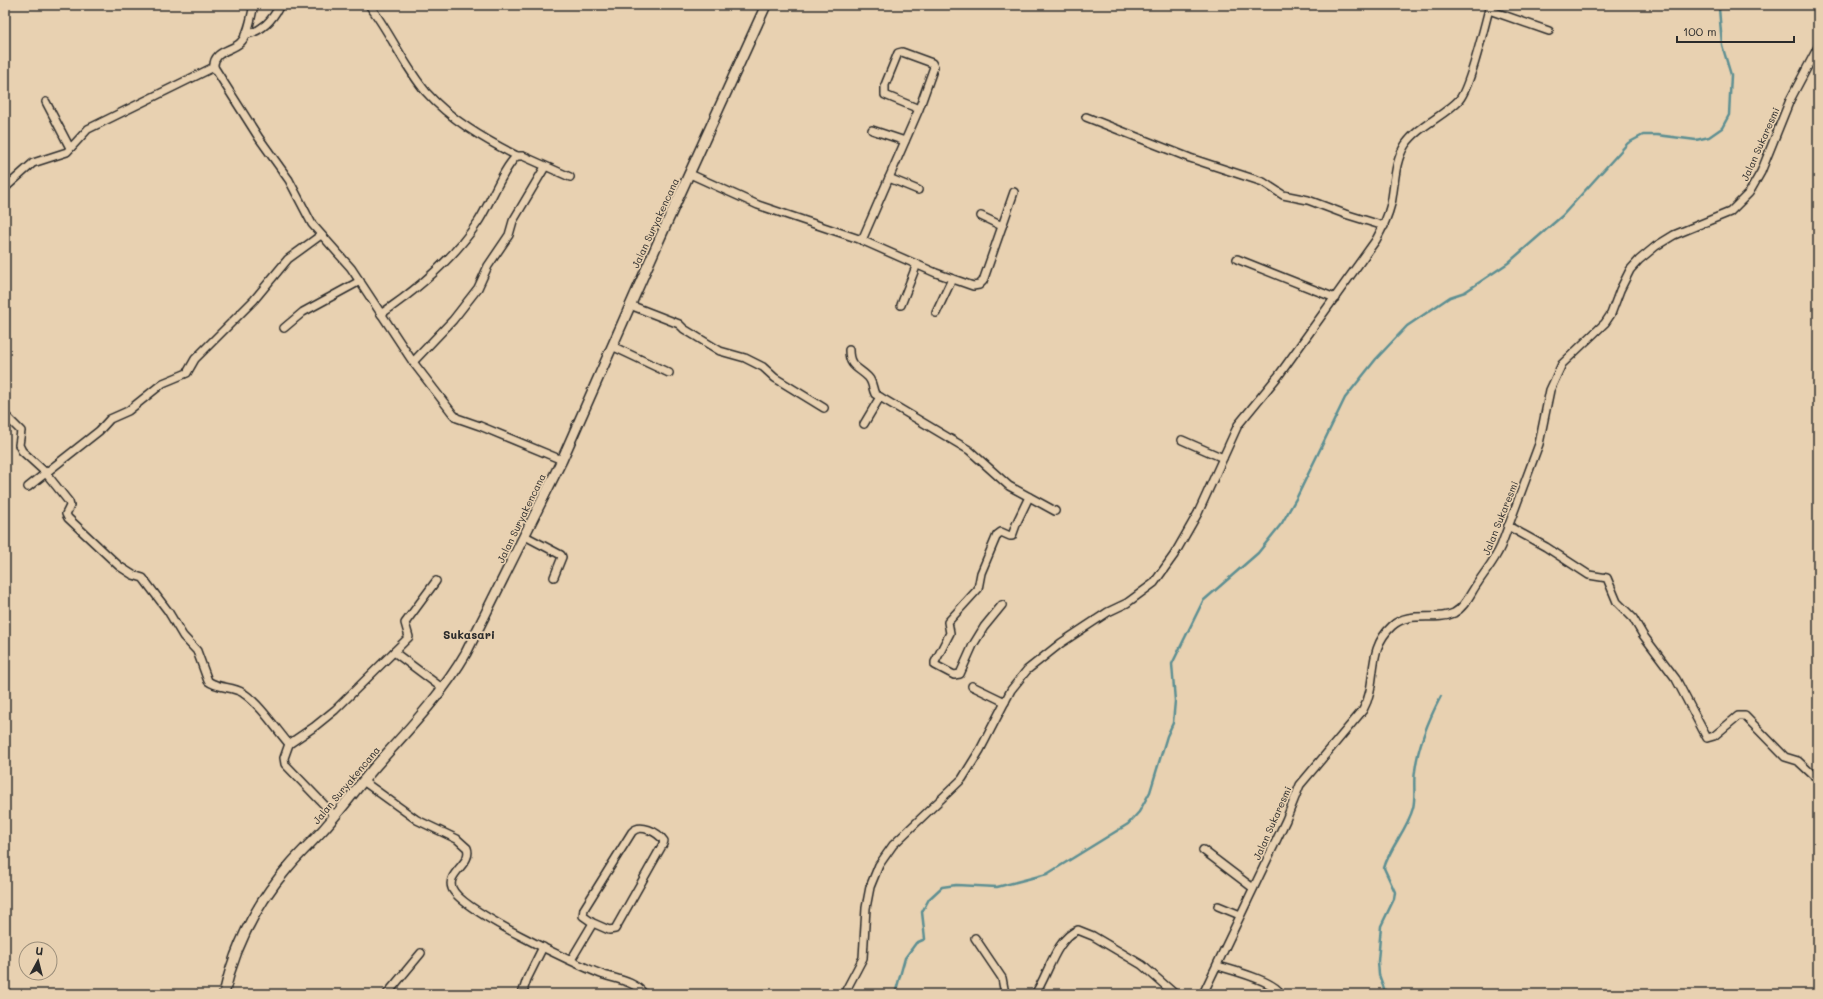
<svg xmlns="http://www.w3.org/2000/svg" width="1823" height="999" viewBox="0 0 1823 999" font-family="Mali,sans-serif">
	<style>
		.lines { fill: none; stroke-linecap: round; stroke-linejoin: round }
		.stream { stroke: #5d8f92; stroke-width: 2.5 }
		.minor-casing { stroke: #2b2b2b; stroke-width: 10 }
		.tertiary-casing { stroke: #2b2b2b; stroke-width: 12 }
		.minor { stroke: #e8d1b1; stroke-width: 7 }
		.tertiary { stroke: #e8d1b1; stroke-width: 9 }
		.labels { text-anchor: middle; stroke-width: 3.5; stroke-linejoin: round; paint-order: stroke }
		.street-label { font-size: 10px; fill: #2b2b2b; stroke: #e8d1b1 }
		.quarter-label { font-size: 12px; font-weight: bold; fill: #2b2b2b; stroke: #e8d1b1 }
	</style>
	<rect width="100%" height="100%" fill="#e8d1b1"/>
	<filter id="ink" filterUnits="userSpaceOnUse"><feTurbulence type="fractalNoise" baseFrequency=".025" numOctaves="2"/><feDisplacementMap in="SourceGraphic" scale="8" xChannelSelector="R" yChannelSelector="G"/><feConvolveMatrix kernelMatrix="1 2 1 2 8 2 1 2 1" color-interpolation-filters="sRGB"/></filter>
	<g filter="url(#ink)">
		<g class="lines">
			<!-- stream -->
			<g class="stream">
				<path d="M895,994L905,958L916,943L925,939L922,912L929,899L942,887L956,885L997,887L1047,874L1128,824L1139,812L1150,792L1167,736L1173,723L1175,701L1172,664L1203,601L1258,553L1282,523L1297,497L1345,398L1376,359L1407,326L1450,297L1465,292L1508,263L1562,216L1628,143L1643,135H1657L1696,140L1709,137L1722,128L1729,115L1731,75L1722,45L1719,8L1721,5"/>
				<path d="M1386,994L1379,975L1378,961L1381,926L1394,899L1395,892L1384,868C1390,847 1407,830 1413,808C1416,796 1413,783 1415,771C1418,745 1429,719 1441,696"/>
			</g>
			<defs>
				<g id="minor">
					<path d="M254,5C251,16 249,35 240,43C231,51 213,51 214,67L259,138L289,180L312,224L351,268L413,362L453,414L457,418L480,426L562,460"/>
					<path d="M369,5C390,32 404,66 426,92C451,120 484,139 517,156"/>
					<path d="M1489,10L1549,31"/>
					<path d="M245,35C262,31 272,21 280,5"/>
					<path d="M46,102L70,148"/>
					<path d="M1086,117L1190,158L1263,182L1283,195L1308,200L1345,214L1384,226"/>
					<path d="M872,130L905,141"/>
					<path d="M690,174L758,205L859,239L936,273L973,286L979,285L983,281L1014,192"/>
					<path d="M889,178L918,190"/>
					<path d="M5,188L33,163L67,152L88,129L214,67"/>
					<path d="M981,216L1002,226"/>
					<path d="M862,240L919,109L934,67L932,63L902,52L898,53L885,85V95L919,109"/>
					<path d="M1237,259L1335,298"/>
					<path d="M630,305L679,324L684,329L720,351L745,358L763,367L775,378L824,408"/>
					<path d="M901,305L917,264"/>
					<path d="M936,313L952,279"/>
					<path d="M381,314C418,289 453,259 478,222C489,206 504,166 517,156H523L570,177"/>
					<path d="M284,328L303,312L360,281"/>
					<path d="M612,346L669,373"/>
					<path d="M849,350C849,367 858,367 868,377C873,382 872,388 875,394L969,450L1009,486L1055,511"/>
					<path d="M413,362L453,320L478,288L488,266L509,235L513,221L545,167"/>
					<path d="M5,415L21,431L19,445L22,451L45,472L69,502L70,506L66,514L68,518L119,566L133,575L143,578L168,611L183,636L197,651L208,681C218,689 233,686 243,693C260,704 276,729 289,744L284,758L285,764L335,816"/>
					<path d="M864,424L880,397"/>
					<path d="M1182,440L1223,458"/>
					<path d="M28,487L99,431L110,419L128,411L163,383L187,373L195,359L254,300L288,259L321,235"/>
					<path d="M1508,526L1546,547L1589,575L1607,578L1617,602L1633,618L1643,635L1676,679L1707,738L1714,736L1738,716H1745L1785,757L1798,761L1813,775L1818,776"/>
					<path d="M525,536L561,555L562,557L554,577"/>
					<path d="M1002,605L984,627L973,645L960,674L954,675L935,665V662L950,633L948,622L978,589L981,573L997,535L1001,532L1010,536H1012L1017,522L1029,497"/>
					<path d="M394,652L442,688"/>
					<path d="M972,686L1005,702"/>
					<path d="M289,744L314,727L335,710L409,637L405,623L436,581"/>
					<path d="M363,781L417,820L457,839L467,848C473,863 446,873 452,888C460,910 575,964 601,974C615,979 635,981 644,994"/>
					<path d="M1203,850L1253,888"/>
					<path d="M1218,906L1240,915"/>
					<path d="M975,938L1002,978L1005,994"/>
					<path d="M571,960L593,923L583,916L584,909L632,832C640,823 658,832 664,841L663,844L615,929L609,930L593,923"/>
					<path d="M1218,966C1231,970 1275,981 1281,994"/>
					<path d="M387,994L421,953"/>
					<path d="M522,994L527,979L543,947"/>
					<path d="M844,994L863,958L866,908L870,887L879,865L893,845L962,779L980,750L1011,690L1027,670L1061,643L1108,612L1127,603L1154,583L1174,555L1198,513L1238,425L1279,375L1376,240C1382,229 1388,216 1391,204C1395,184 1394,163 1405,145C1418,126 1444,116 1459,100C1470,88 1485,24 1490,5"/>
					<path d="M1035,994C1048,976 1055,939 1078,930L1093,936L1142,965L1175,994"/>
					<path d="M1203,994L1286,820L1300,785L1363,710C1379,681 1365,651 1392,626C1409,610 1435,622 1454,613C1465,607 1470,594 1477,584C1486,570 1494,562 1501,546L1539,444L1550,390L1562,364L1605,323L1611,314L1620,290L1630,270L1639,260L1656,246L1674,235L1730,212L1749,193L1761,172L1790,100L1818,47"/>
				</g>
				<path id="tertiary" d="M224,994C235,945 256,904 289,866C299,854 311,843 322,831C340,811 356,789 374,768C406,732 442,695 466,653L562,460L660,238L766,5"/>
			</defs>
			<!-- minor casing -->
			<use href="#minor" class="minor-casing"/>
			<!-- tertiary casing -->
			<use href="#tertiary" class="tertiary-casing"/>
			<!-- minor -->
			<use href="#minor" class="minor"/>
			<!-- tertiary -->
			<use href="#tertiary" class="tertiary"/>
		</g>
	</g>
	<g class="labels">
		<!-- street labels -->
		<g class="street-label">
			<text transform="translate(1760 144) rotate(-66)" y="4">Jalan Sukaresmi</text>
			<text transform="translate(655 223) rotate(-65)" y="4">Jalan Suryakencana</text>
			<text transform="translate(521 518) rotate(-64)" y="4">Jalan Suryakencana</text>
			<text transform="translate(1500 518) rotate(-68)" y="4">Jalan Sukaresmi</text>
			<text transform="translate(346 785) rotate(-50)" y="4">Jalan Suryakencana</text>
			<text transform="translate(1272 823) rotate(-66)" y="4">Jalan Sukaresmi</text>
		</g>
		<!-- quarter labels -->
		<g class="quarter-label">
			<text x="469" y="639">Sukasari</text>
		</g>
	</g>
	<!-- margin -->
	<rect width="1823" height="999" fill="none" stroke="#e8d1b1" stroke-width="20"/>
	<rect x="10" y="10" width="1803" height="979" fill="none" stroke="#2b2b2b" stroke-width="1.5" filter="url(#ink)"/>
	<!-- north arrow -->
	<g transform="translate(38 961) rotate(7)"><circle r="19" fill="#e8d1b1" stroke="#9c8f7b"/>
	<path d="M0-3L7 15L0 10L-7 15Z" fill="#2b2b2b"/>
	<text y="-6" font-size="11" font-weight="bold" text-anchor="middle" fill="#2b2b2b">U</text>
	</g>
	<!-- scale -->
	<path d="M1677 36v6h117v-6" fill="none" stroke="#2b2b2b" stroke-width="2"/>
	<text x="1683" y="36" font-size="12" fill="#2b2b2b" stroke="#e8d1b1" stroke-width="3" paint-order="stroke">100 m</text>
</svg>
